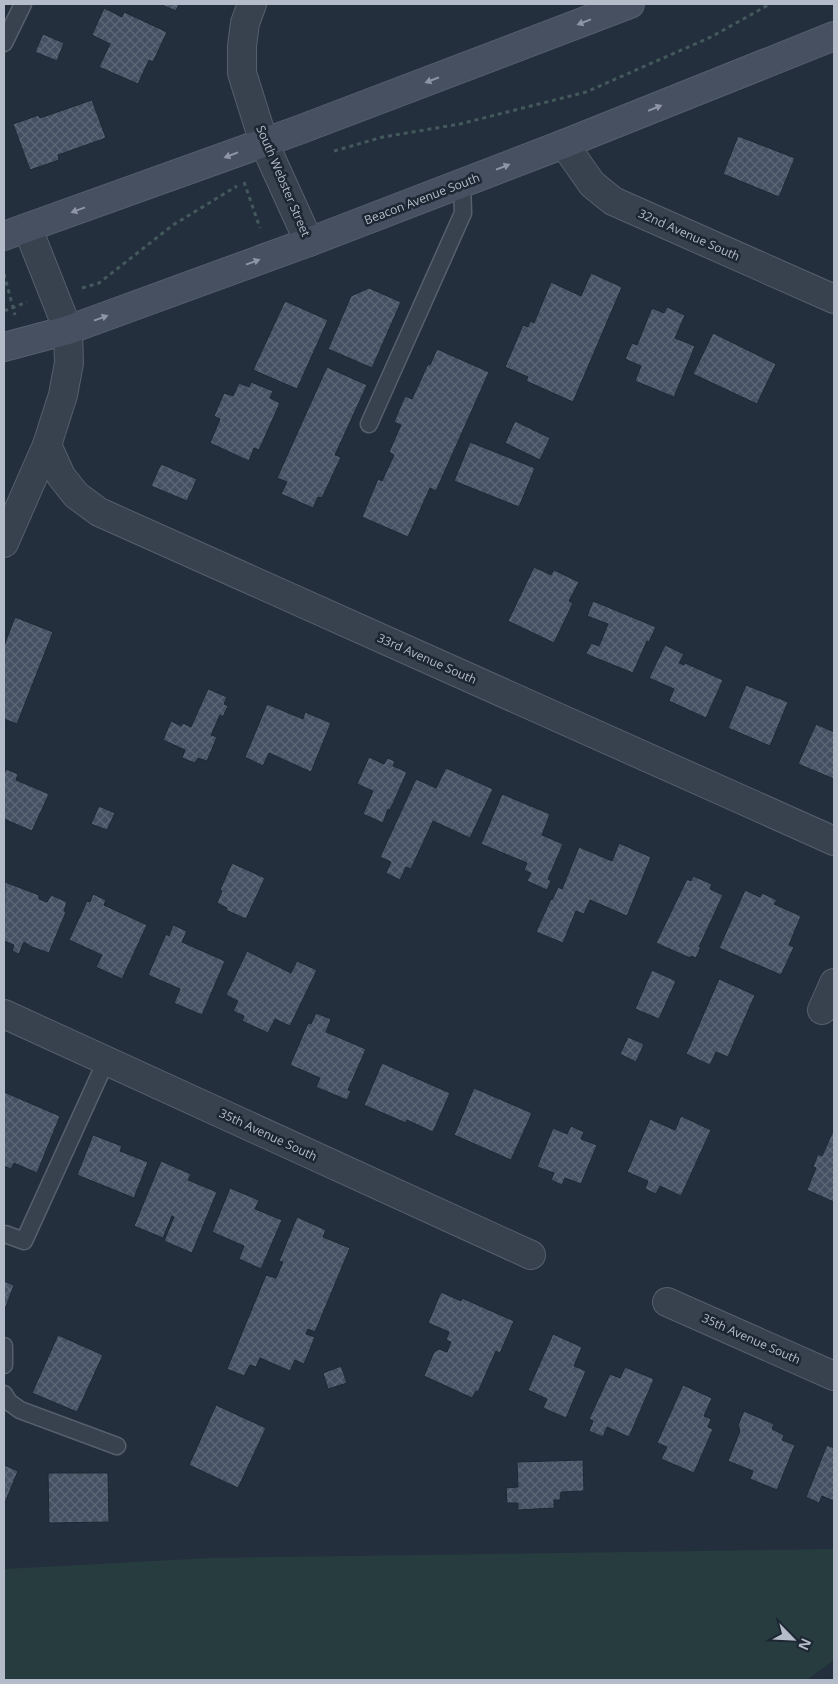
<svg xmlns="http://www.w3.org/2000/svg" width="838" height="1684" viewBox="0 0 838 1684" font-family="'Open Sans',sans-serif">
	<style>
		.green { fill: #263c3f }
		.building { fill: url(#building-cross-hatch); stroke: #1f2835 }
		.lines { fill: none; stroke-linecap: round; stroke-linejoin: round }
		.service-casing { stroke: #565f6c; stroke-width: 19 }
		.minor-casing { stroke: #565f6c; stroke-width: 30 }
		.secondary-casing { stroke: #565f6c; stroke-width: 30 }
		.path { stroke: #44595c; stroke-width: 3; stroke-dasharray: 4 4; stroke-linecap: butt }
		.service { stroke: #38414e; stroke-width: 16 }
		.minor { stroke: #38414e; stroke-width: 28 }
		.secondary { stroke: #465061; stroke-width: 28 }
		.oneway { fill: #8e96a5 }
		.labels { text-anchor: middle; stroke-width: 5; stroke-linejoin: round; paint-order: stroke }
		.street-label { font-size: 12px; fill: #b4bcc9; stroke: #1d2633 }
	</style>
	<defs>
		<pattern id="building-cross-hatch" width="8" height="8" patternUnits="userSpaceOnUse" patternTransform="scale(1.25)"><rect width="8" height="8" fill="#455162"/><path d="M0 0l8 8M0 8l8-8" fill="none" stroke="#5d6877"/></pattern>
	</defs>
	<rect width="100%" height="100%" fill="#242f3e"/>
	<!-- green -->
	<path class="green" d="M834,1549V1660L807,1680H4V1569L210,1558Z"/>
	<!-- building -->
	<g class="building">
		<path d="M160,4H179L176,11Z"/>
		<path d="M104,8L122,17L124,12L167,32L153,62L149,60L138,84L99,67L110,44L92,35Z"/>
		<path d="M43,34L64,43L57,61L35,52Z"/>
		<path d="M92,100L106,138L58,155L59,160L30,170L13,124L39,115L40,118Z"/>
		<path d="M738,136L795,158L779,197L723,174Z"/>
		<path d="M591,273L622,287L573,402L526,381L528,377L505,367L523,325L528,327L530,321L534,323L551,282L581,296Z"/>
		<path d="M369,288L401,302L372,368L328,349L351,296Z"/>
		<path d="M285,301L328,320L297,389L253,370Z"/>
		<path d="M667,307L685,315L675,338L695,346L674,397L635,381L641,366L625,359L632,343L637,345L652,308L664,313Z"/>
		<path d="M713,333L776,364L757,404L693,374Z"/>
		<path d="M437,349L489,372L436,491L430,488L408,537L362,517L378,479L382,481L394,455L389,452L401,425L394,422L405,396L412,399L428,364L430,365Z"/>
		<path d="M327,367L367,385L335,455L341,457L322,498L318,497L313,508L281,494L287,482L277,478Z"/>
		<path d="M251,382L273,391L270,398L280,403L259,450L254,448L249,461L210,443L220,419L214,416L224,393L233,396L239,383L249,387Z"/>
		<path d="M515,421L550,438L540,460L505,443Z"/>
		<path d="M470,442L535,468L519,507L454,481Z"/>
		<path d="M161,464L197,479L187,501L151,486Z"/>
		<path d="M534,567L551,575L554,570L579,582L569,601L573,603L554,643L508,621Z"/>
		<path d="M593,601L656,627L649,642L647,641L633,673L586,654L591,643L599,646L608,624L587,616Z"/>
		<path d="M15,617L53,632L17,724L4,719V646Z"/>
		<path d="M665,645L684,654L679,663L684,665L685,663L723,680L706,718L669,701L674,689L649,678Z"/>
		<path d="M746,685L788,702L770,746L728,728Z"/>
		<path d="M208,689L227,697L224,704L228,706L223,717L220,715L211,735L217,737L207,761L198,758L195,763L182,758L185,750L163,740L171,721L181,726L183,723L191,727Z"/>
		<path d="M267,704L303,719L305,712L331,723L311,772L269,753L263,766L245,757Z"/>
		<path d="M816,724L834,732V779L798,764Z"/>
		<path d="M369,757L384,764L387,758L395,761L393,766L407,772L390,810L388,809L383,823L363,814L373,791L357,784Z"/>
		<path d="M446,768L493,789L470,838L433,821L411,869L406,867L400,880L386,873L391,862L380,857L416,779L436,788Z"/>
		<path d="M6,769L18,774L16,780L49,794L32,831L4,819V774Z"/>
		<path d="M502,794L550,814L542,835L563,844L548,879L551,881L547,890L527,881L531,873L524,870L527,863L481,844Z"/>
		<path d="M99,806L115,813L107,830L91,824Z"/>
		<path d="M619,843L651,857L627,916L590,900L584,914L576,911L563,943L536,932L551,899L552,900L558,887L562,889L579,847L612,861Z"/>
		<path d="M232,863L265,878L246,919L226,910L227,908L217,903L222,891L220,890Z"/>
		<path d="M693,876L712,884L710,889L723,895L699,947H701L696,958L691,956L690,958L656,943L687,879L691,881Z"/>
		<path d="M5,882L39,895V899L47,902L51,895L67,902L64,911L66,912L49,953L32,947L24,942L19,954L12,951L14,945L4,941Z"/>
		<path d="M745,890L760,897L762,893L777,900L774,904L801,916L789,945L794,947L781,975L719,948Z"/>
		<path d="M93,894L106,900L104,905L147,925L122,979L96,967L102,955L69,940L87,901L90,902Z"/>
		<path d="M173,925L187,931L182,942L225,961L202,1015L174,1003L180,989L148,975L166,934L169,936Z"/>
		<path d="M247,951L291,973L297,961L317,970L290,1026L275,1019L268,1033L242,1021L244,1016L233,1011L238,1001L226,995Z"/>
		<path d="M652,970L676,981L659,1019L635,1009Z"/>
		<path d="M719,979L755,995L728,1057L716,1052L710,1065L686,1054Z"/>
		<path d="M316,1013L331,1019L326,1032L366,1049L348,1090L351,1091L347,1100L316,1087L320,1078L290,1065L308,1023L311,1024Z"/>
		<path d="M628,1037L644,1044L636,1062L620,1054Z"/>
		<path d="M382,1063L450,1093L433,1132L407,1120L406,1123L364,1105Z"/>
		<path d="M474,1088L532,1113L511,1160L454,1135Z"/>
		<path d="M4,1092L60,1116L37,1173L14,1163L11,1169L4,1166Z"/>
		<path d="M681,1116L711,1130L681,1196L660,1186L656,1194L645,1189L648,1181L627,1172L650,1119L675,1130Z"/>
		<path d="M571,1126L584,1132L581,1139L597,1145L581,1184L565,1178L562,1185L551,1180L554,1173L537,1167L553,1128L567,1134Z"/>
		<path d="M834,1129V1202L807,1190L816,1168L813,1167L818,1154L822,1156Z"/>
		<path d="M93,1135L122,1146L120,1151L148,1162L134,1198L77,1175Z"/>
		<path d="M161,1161L191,1174L188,1180L217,1192L192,1253L164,1241L174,1217L172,1216L163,1238L134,1226Z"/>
		<path d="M230,1188L259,1200L255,1209L282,1220L261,1269L239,1259L244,1246L212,1232Z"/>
		<path d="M297,1217L326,1230L323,1237L350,1248L315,1332L308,1329L306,1334L315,1337L304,1364L295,1360L290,1371L260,1358L256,1367L250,1365L244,1376L227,1369L266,1275L276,1278L283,1262L279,1261Z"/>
		<path d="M4,1281L14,1285L5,1309L4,1308Z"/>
		<path d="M441,1292L461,1301L462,1298L514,1321L500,1353L496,1351L478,1392L476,1391L472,1398L424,1376L434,1352L439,1349L447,1352L451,1342L446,1340L449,1332L428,1323Z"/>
		<path d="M553,1334L582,1347L574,1366L586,1371L566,1418L543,1408L547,1399L528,1390Z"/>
		<path d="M58,1335L103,1355L77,1412L32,1393Z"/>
		<path d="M341,1366L347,1383L328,1389L323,1373Z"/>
		<path d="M625,1367L654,1379L629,1437L607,1427L603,1437L589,1431L593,1421L589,1419L610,1374L620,1378Z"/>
		<path d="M683,1385L712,1398L704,1416L711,1419L708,1427L713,1429L694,1473L661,1459L667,1447L657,1443Z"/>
		<path d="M216,1405L266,1428L238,1488L189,1465Z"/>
		<path d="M744,1411L774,1424L772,1429L784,1435L782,1440L795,1445L777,1490L750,1479L753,1471L728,1461L740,1431L738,1425Z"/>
		<path d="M827,1445L834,1448V1501L822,1496L819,1503L806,1497Z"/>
		<path d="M583,1460L584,1491L561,1492L560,1500H554V1508L518,1510V1503H507L506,1488L518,1487L517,1462Z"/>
		<path d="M4,1465L18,1471L4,1505Z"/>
		<path d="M48,1473H108L109,1522L49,1523Z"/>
	</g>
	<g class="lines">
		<defs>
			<g id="service">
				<path d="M4,43L23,4"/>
				<path d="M369,424L463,213L462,183"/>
				<path d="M5,1234L24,1241L106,1061"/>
				<path d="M4,1346V1365"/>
				<path d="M4,1394L9,1402L20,1410L117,1446"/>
			</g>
			<g id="minor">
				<path d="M252,4L245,23L242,46V73L264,143L309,242"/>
				<path d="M564,144L592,184L613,201L834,299"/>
				<path d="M47,445L61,476L76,495L99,512L834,841"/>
				<path d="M4,543L47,445L63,395L69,363L68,330L28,229"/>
				<path d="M822,1010L834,983"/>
				<path d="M4,1014L531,1255"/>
				<path d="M667,1302L834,1376"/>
			</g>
			<g id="secondary">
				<path d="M4,236L299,130L630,4"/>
				<path d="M4,347L68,330L309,242L564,144L834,36"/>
			</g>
		</defs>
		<!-- service casing -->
		<use href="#service" class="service-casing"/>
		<!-- minor casing -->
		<use href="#minor" class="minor-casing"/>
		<!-- secondary casing -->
		<use href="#secondary" class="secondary-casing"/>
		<!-- path -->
		<g class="path">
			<path d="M334,151L383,137L460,124L586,92L711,37L770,4"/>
			<path d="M244,182L260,228"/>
			<path d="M4,274L15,315"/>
			<path d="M82,288L99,283L173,225L237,186"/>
			<path d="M4,310H7L27,302"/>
		</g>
		<!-- service -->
		<use href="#service" class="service"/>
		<!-- minor -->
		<use href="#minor" class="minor"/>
		<!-- secondary -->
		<use href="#secondary" class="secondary"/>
	</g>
	<!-- one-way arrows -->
	<defs><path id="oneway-solid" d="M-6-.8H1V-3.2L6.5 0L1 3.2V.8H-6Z" transform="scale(1.25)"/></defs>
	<g class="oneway">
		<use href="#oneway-solid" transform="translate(584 22) rotate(159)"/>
		<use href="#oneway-solid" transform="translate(432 80) rotate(159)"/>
		<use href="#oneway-solid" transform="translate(655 108) rotate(-22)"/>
		<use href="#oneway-solid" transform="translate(231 155) rotate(159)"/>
		<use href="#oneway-solid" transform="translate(503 167) rotate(-21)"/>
		<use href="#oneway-solid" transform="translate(78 210) rotate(160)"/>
		<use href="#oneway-solid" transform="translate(253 262) rotate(-20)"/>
		<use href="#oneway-solid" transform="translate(101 318) rotate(-20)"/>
	</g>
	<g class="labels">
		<!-- street labels -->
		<g class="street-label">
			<text transform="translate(283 181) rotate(67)" y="4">South Webster Street</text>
			<text transform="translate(422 199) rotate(-21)" y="4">Beacon Avenue South</text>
			<text transform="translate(689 235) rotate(24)" y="4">32nd Avenue South</text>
			<text transform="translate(427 659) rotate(24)" y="4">33rd Avenue South</text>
			<text transform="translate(268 1135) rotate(25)" y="4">35th Avenue South</text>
			<text transform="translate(751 1339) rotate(24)" y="4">35th Avenue South</text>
		</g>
	</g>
	<!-- border -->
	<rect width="838" height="1684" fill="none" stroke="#b4bcc9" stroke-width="10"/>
	<!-- north arrow -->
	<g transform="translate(793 1639) rotate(114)" stroke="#1d2633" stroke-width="4" paint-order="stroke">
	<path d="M0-4L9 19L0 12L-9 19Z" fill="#b4bcc9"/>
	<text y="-8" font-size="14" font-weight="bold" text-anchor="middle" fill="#b4bcc9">N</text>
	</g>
</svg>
